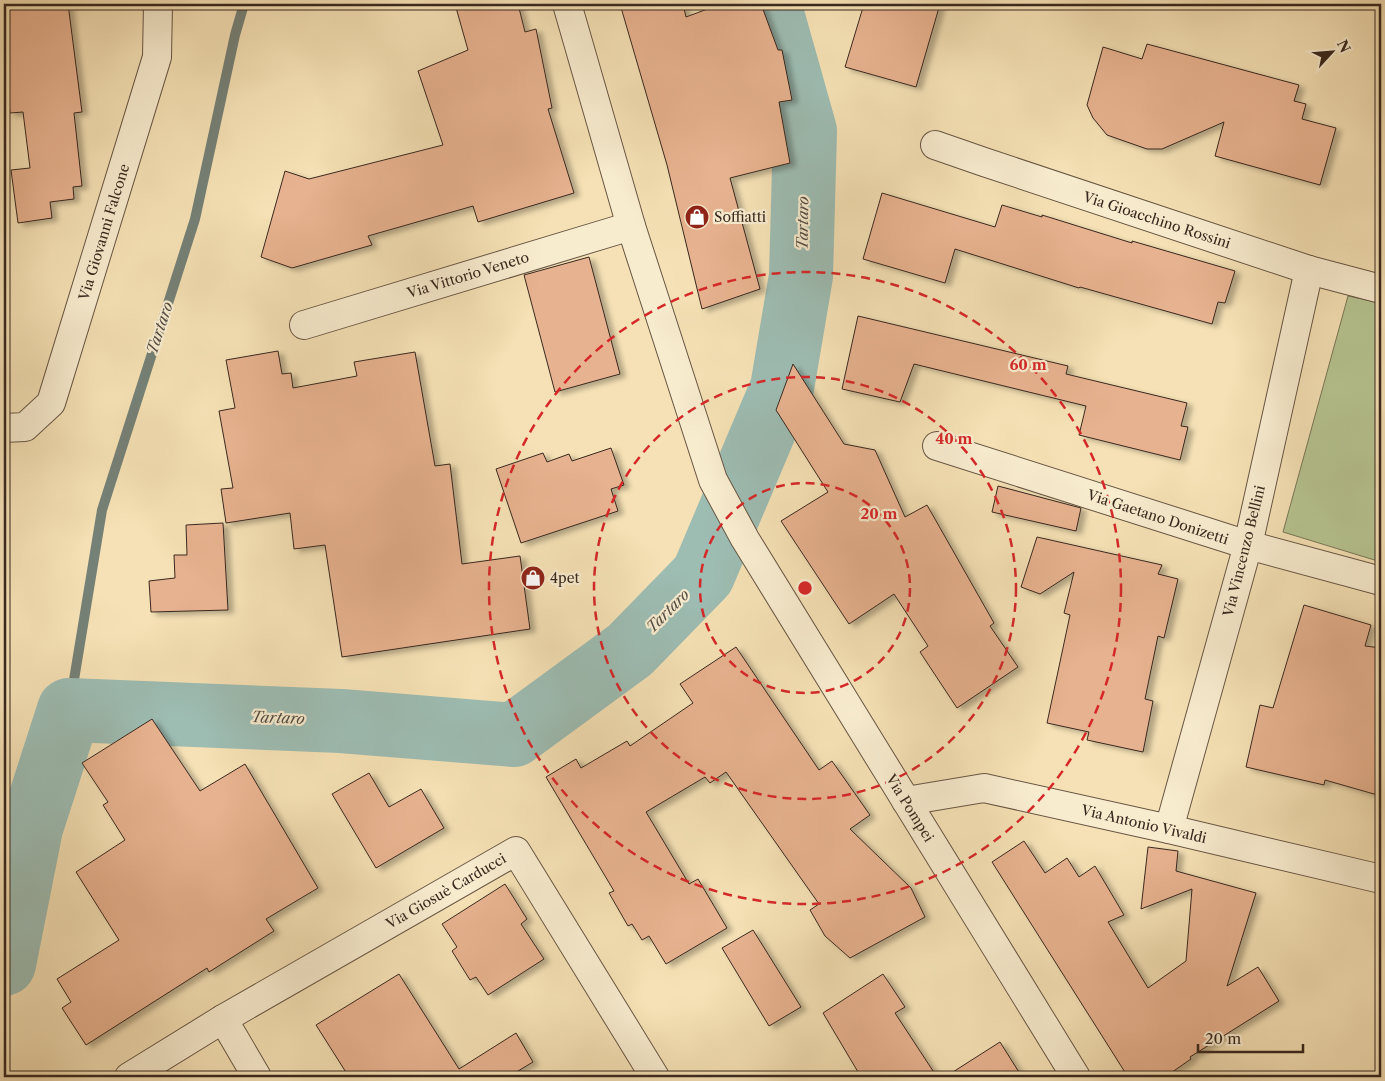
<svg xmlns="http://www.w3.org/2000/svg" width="1385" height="1081" viewBox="0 0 1385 1081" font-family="'Libre Caslon Text',serif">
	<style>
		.green { fill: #b6c491; stroke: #787658 }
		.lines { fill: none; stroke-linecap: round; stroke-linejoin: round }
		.stream { stroke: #758177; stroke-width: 10 }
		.river { stroke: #9dbcb2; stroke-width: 64 }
		.building { fill: #e7b28f; stroke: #39281f; filter: url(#shadow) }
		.minor-casing { stroke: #685644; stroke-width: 30 }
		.minor { stroke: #f8eccf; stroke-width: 28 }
		.ring { fill: none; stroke: #d62828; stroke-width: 2.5; stroke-dasharray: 9 6 }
		.labels { text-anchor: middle; stroke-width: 4.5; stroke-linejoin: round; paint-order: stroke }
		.poi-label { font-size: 14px; fill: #39281f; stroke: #f8eccf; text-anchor: start }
		.street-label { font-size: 14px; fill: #39281f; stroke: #f8eccf }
		.water-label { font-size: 15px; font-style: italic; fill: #524d44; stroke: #f8eccf }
		.centre { fill: #d62828; stroke: #f8eccf; stroke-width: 2.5 }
		.ring-label { font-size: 15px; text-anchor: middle; font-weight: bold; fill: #d62828; stroke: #f8eccf; stroke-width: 4.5; stroke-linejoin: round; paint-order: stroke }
	</style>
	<defs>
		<filter id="shadow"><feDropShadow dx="5.5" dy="3" stdDeviation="2.5" flood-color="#0004"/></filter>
	</defs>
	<rect width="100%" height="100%" fill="#f5e1b5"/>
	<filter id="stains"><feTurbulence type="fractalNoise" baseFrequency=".004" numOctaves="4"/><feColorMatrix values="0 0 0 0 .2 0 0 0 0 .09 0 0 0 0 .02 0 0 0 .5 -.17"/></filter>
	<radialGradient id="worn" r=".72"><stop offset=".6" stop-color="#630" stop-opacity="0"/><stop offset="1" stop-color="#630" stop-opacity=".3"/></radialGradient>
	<!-- green -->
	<path class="green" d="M1348,296L1381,303V562L1283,532Z"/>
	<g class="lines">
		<!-- stream -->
		<path class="stream" d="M69,710L102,510L195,219L235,35L244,4"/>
		<!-- river -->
		<path class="river" d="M4,964L31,828L69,710L341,721L514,735L630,650L703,575L782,388L801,276L805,131L774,21L768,4"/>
	</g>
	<!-- building -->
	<g class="building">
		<path d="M4,4H68L82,112L74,113L82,186L73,187L74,199L50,202L52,218L18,223L11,170L30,168L23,112L10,113L4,68Z"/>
		<path d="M455,4H518L525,32L536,29L552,108L548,109L574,193L478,222L473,206L368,236L372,245L292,268L261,257L285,171L309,179L443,145L418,71L468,50Z"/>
		<path d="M620,4H683L686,17L721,4H761L778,50H782L792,100L779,102L790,163L730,178L760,289L702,309L667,165Z"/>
		<path d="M864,4H940L916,87L845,67Z"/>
		<path d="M1147,44L1299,85L1294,101L1306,104L1302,119L1336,128L1320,185L1215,156L1224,122L1162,149H1147L1107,135L1093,118L1087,105L1103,47L1142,59Z"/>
		<path d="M882,193L995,227L1002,205L1042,217V215L1132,243V241L1235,271L1225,303L1218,302L1212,324L1080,287L1079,288L955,249L945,283L863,259Z"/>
		<path d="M589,257L620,374L555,392L524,275Z"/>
		<path d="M858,316L1068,366L1066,374L1187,403L1181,426L1188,427L1180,460L1079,435L1086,406L914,364L900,402L842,389Z"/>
		<path d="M278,351L282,374L291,373L293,388L357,376L354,362L415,352L435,466L450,464L462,564L520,556L530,629L342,657L325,545L294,549L290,513L226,523L221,489L233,488L219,411L235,408L226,360Z"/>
		<path d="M793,364L844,444L875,450L905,517L927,505L994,623L990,626L1018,667L957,708L920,652L928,646L894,594L849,624L781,521L828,492L776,410Z"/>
		<path d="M611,448L624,485L611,489L618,511L521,543L496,469L543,453L547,462L569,454L572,461Z"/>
		<path d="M998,486L1081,508L1076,531L992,512Z"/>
		<path d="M223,523L228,610L151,612L149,581L175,578L174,555H187L186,525Z"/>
		<path d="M1037,537L1162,565L1158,574L1178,579L1164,638L1158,636L1145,699L1153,701L1143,752L1087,740L1089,732L1047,723L1070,615L1064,613L1074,572L1040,594L1021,587Z"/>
		<path d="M1304,605L1371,625L1365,646L1381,648V796L1325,780L1324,785L1246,767L1260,705L1273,708Z"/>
		<path d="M736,647L819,770L832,761L870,815L850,829L911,888L925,917L850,958L825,936L810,910L819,904L726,772L710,783L705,777L646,812L689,884L698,879L727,928L666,964L649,936L642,940L632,924L628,926L609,893L614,891L546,777L576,759L581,768L627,741L630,746L693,703L680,684Z"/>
		<path d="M152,719L200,791L245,764L318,888L266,919L274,931L209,972L207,968L86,1045L62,1008L71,1002L57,979L119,940L76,872L125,840L103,805L108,802L82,763Z"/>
		<path d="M369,773L389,807L421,789L444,828L376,868L332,794Z"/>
		<path d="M1024,841L1045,873L1067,858L1079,877L1095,866L1124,915L1108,922L1148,988L1186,961L1192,889L1141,909L1148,847L1178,851L1176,871L1256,893L1227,986L1258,967L1279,1001L1190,1057L1191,1059L1165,1077H1128L992,862Z"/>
		<path d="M505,884L527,919L521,924L544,959L488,995L476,977L470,980L452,951L457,947L442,924Z"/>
		<path d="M753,930L801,1007L769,1026L722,948Z"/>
		<path d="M399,974L459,1069L516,1033L533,1062L508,1077H349L316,1025Z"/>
		<path d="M883,974L905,1007L895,1013L937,1077H861L823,1013Z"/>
		<path d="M1000,1042L1022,1077H945Z"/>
	</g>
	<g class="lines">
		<defs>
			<g id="minor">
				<path d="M567,4L631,226L713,480L745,539L1076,1077"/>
				<path d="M935,145L984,162L1309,270L1381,289"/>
				<path d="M304,325L631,226"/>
				<path d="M4,428L25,427L51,403L157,57L158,4"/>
				<path d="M937,446L1248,545L1381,581"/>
				<path d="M906,801L984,788L1169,829L1381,879"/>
				<path d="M1169,829L1248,545L1309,270"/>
				<path d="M223,1019L257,1077"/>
				<path d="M129,1077L223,1019L516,851L655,1077"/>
			</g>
		</defs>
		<!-- minor casing -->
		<use href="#minor" class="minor-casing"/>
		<!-- minor -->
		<use href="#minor" class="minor"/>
	</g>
	<!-- distance rings -->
	<g class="ring">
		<circle cx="805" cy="588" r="105"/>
		<circle cx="805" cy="588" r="211"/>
		<circle cx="805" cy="588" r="316"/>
	</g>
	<!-- icons -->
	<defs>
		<symbol id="shop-disc" viewBox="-11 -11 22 22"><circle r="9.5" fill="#8f2418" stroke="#f8eccf"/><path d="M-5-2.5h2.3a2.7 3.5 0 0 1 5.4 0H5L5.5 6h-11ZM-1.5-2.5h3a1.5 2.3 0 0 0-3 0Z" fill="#fff"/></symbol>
	</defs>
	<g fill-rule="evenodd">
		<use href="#shop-disc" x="683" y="203" width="28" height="28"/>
		<use href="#shop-disc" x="519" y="564" width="28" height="28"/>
	</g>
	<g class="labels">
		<!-- poi labels -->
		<g class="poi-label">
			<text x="714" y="222">Soffiatti</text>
			<text x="550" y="583">4pet</text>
		</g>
		<!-- street labels -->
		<g class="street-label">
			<text transform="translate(1157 220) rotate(18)" y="5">Via Gioacchino Rossini</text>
			<text transform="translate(104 232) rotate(-73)" y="5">Via Giovanni Falcone</text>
			<text transform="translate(468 275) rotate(-17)" y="5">Via Vittorio Veneto</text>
			<text transform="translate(1158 517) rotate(18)" y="5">Via Gaetano Donizetti</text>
			<text transform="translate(1244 551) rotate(-76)" y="5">Via Vincenzo Bellini</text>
			<text transform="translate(910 808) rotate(58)" y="5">Via Pompei</text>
			<text transform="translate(1144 824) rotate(13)" y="5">Via Antonio Vivaldi</text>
			<text transform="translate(446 891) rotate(-30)" y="5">Via Giosuè Carducci</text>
		</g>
		<!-- water labels -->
		<g class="water-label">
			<text transform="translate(803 223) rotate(-89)" y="5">Tartaro</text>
			<text transform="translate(160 328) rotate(-72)" y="5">Tartaro</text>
			<text transform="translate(668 611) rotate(-45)" y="5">Tartaro</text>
			<text transform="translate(278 718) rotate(2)" y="5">Tartaro</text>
		</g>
	</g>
	<circle cx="805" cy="588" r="8" class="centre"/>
	<g class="ring-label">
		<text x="1028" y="370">60 m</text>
		<text x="954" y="444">40 m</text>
		<text x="879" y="519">20 m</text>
	</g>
	<!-- margin -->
	<rect width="1385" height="1081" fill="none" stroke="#f5e1b5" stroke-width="20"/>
	<rect x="5" y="5" width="1375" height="1071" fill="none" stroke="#39281f" stroke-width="2.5"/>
	<rect x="10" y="10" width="1365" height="1061" fill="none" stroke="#39281f"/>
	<!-- north arrow -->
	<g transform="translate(1332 52) rotate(64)" stroke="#f8eccf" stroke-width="4" paint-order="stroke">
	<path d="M0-4L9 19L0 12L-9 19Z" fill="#39281f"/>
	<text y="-8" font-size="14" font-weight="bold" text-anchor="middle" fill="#39281f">N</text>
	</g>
	<!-- scale -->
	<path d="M1198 1044v8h105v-8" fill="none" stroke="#39281f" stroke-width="2.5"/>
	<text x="1205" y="1044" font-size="15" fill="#39281f" stroke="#f8eccf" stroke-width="4" paint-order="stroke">20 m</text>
	<rect width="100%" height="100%" filter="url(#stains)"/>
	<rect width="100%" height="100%" fill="url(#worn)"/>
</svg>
